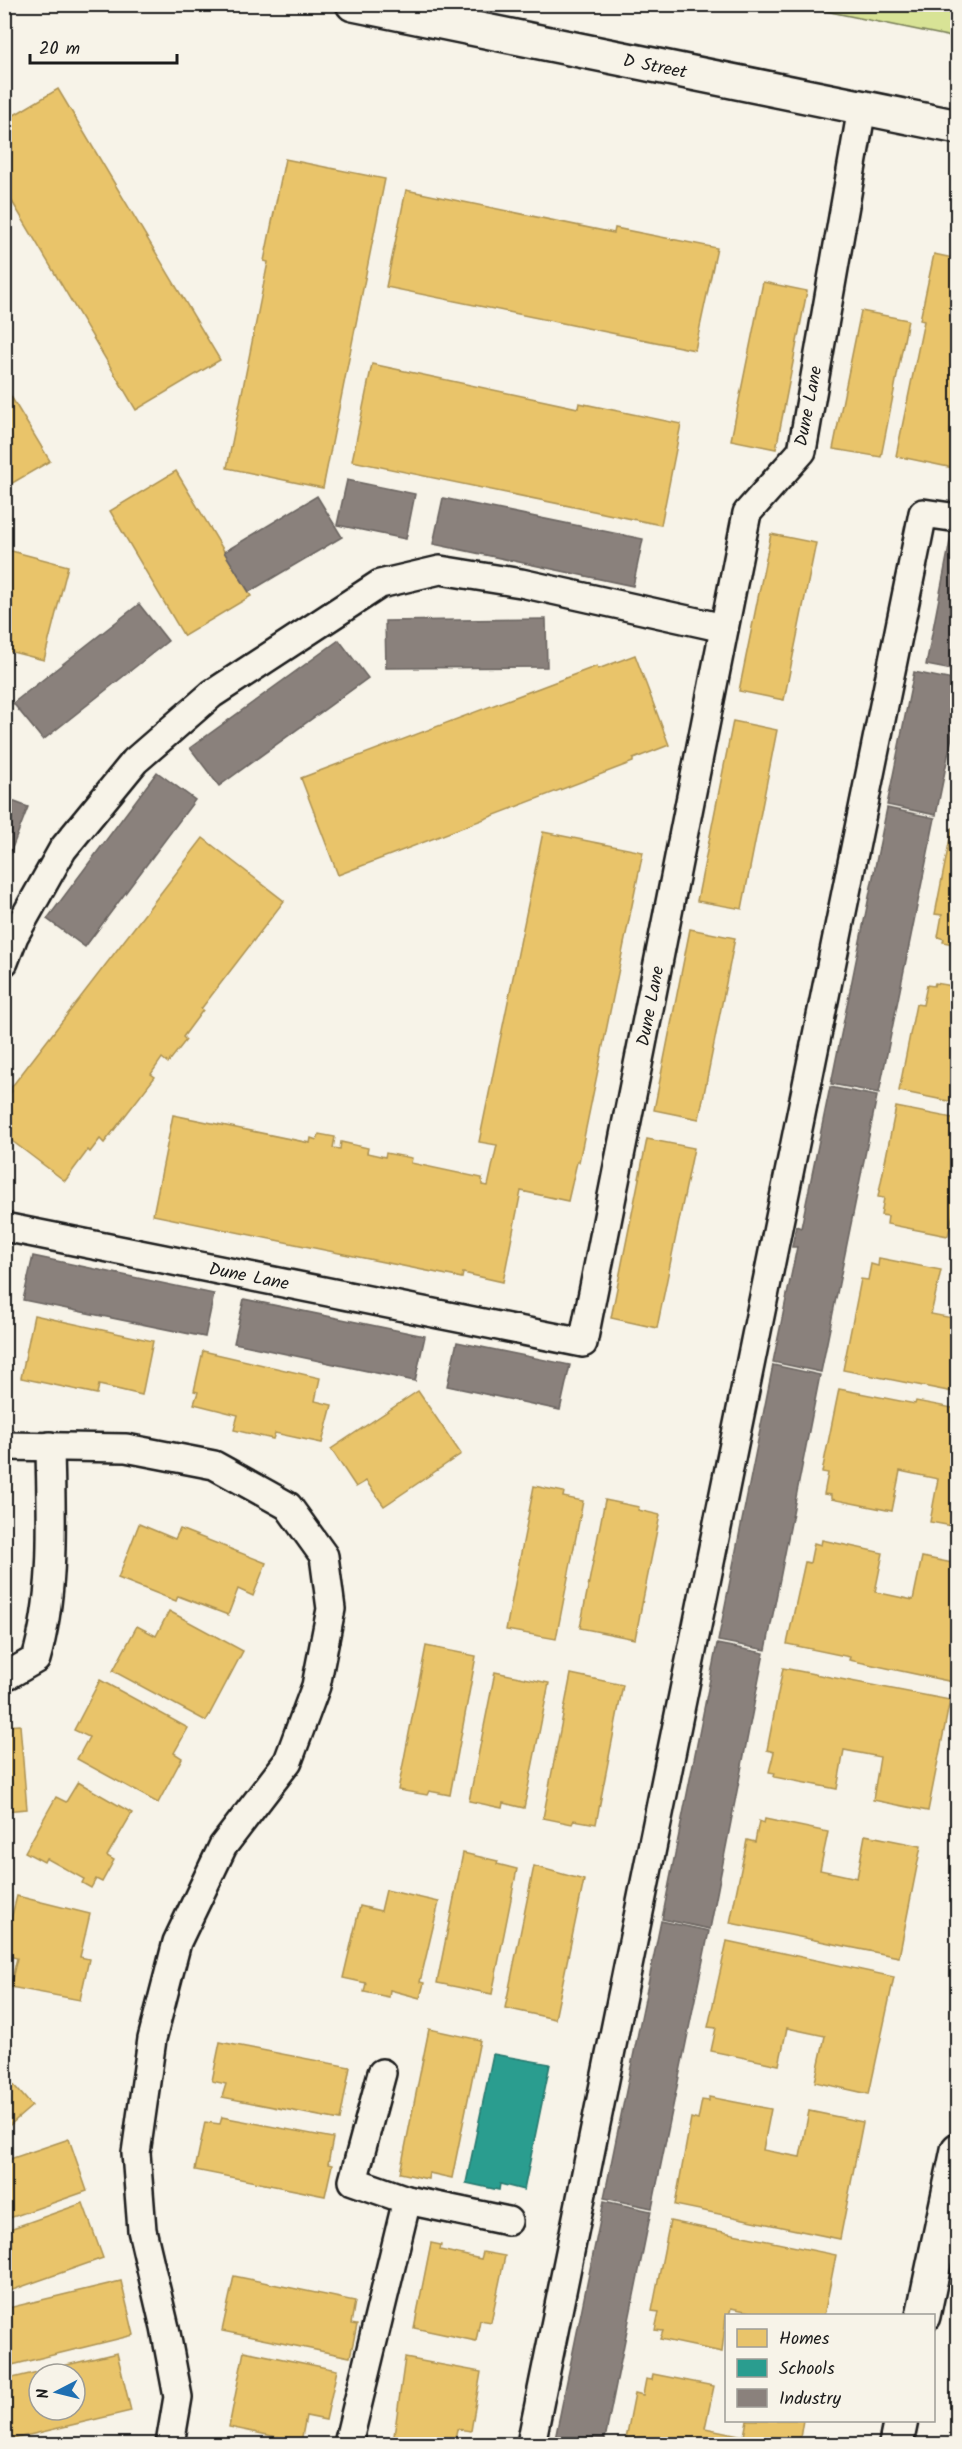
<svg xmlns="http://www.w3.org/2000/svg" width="962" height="2449" viewBox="0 0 962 2449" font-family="Kalam,sans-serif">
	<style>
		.green { fill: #d8e396; stroke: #7a8059; stroke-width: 1.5 }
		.homes { fill: #e9c46a; stroke: #ac9253; stroke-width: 1.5; fill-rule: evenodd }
		.schools { fill: #2a9d8f; stroke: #26766c; stroke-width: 1.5 }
		.industry { fill: #8a817c; stroke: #69635f; stroke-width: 1.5 }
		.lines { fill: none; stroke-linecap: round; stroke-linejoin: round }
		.service-casing { stroke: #1c1c1c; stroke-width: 32 }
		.minor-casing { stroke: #1c1c1c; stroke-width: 38 }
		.tertiary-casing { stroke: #1c1c1c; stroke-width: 38 }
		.service { stroke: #f7f3e8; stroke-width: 27 }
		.minor { stroke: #f7f3e8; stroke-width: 33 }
		.tertiary { stroke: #f7f3e8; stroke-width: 33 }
		.labels { text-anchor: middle; stroke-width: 6; stroke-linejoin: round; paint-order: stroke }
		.street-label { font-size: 18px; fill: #1c1c1c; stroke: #f7f3e8 }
	</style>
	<rect width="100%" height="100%" fill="#f7f3e8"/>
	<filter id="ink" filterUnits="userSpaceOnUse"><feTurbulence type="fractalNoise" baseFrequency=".0167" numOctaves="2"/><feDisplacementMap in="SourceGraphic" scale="12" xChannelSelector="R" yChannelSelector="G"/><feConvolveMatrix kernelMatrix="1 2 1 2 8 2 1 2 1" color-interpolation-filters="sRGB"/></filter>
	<g filter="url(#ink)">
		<!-- green -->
		<path class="green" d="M796,5H957V38Z"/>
		<!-- homes -->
		<g class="homes">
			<path d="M58,89L220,360L136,410L4,188V121Z"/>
			<path d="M285,159L385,179L323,488L227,468L268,262L264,261Z"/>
			<path d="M406,190L614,233L615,228L717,248L695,350L386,287Z"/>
			<path d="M934,254L958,259V469L896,456L924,321L920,320Z"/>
			<path d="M763,282L807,291L776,449L731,440Z"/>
			<path d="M861,311L908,320L881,457L833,449Z"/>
			<path d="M372,364L578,408L579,403L681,424L661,525L352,461Z"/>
			<path d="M4,385L50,461L4,488Z"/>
			<path d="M176,471L251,596L184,636L110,511Z"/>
			<path d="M771,534L816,543L784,700L739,691Z"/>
			<path d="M4,549L68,566L44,660L4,650Z"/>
			<path d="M635,655L669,745L633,759V762L338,875L301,778L597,666L598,669Z"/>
			<path d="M733,721L777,730L742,909L697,901Z"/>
			<path d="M952,828L958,829V945L943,942L944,939L938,937L942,915L935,914Z"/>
			<path d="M543,832L643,852L579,1162H577L568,1201L521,1191L503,1282L463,1273L462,1278L153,1215L173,1115L310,1143L311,1138L317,1140L319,1134L335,1137L333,1148L340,1149L341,1142L368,1148L367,1153L385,1157L386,1153L412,1158L411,1163L482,1178V1185L488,1186L497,1145L479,1142Z"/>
			<path d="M203,838L284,901L201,1009L203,1010L183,1037L186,1040L168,1063L162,1058L151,1074L155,1077L104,1143L100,1139L90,1152L88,1150L65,1181L4,1135V1101L12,1091L10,1089Z"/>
			<path d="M690,929L735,938L699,1119L654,1110Z"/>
			<path d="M935,983L958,987V1103L899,1091L916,1004L923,1005L927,985L934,986Z"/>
			<path d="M896,1107L958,1119V1194L948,1236L887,1224L888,1216L881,1215L884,1198L878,1197Z"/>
			<path d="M647,1139L694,1148L657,1328L611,1318Z"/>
			<path d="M879,1258L941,1270L931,1314L958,1319V1393L843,1370L861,1279L868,1280L871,1264L878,1266Z"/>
			<path d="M34,1315L153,1341L142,1395L99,1385L97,1394L21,1378Z"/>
			<path d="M203,1351L320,1378L315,1401L332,1405L322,1443L275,1433L273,1439L234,1430L238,1415L194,1404L198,1392L194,1391Z"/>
			<path d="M839,1389L915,1404L916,1401L958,1409V1527L930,1522L938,1479L900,1471L892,1511L831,1499V1495L824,1494L828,1473L822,1472Z"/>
			<path d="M418,1391L461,1454L384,1506L366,1481L356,1487L331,1449Z"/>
			<path d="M534,1486L564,1492L563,1497L583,1501L556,1639L506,1630Z"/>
			<path d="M605,1500L639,1507L638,1510L660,1515L635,1639L580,1628Z"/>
			<path d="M139,1524L175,1539L180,1529L266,1563L253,1596L238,1589L228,1615L178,1596L176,1601L118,1578Z"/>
			<path d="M822,1540L883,1553L875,1592L913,1600L922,1557L958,1564V1659L953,1682L849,1660L850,1657L787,1644L805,1562L810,1563L814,1543L821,1545Z"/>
			<path d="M169,1611L243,1651L206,1721L113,1671L137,1626L156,1636Z"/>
			<path d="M426,1646L476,1656L450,1795L429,1791L427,1795L398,1790Z"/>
			<path d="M783,1668L950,1700L928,1811L873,1800L880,1757L844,1750L837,1789L774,1777L775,1773L769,1772L774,1752L767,1750Z"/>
			<path d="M495,1672L549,1683L524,1808L503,1803L502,1808L469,1801Z"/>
			<path d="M571,1674L623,1685L596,1824L574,1820L572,1824L543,1818Z"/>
			<path d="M100,1680L188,1728L174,1753L182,1758L158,1803L77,1759L89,1737L74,1730Z"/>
			<path d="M20,1725L27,1809L4,1811V1726Z"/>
			<path d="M78,1782L132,1813L107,1856L114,1860L102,1882L96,1879L91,1888L82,1883L84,1879L46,1858L44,1862L25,1852L56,1797L66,1802Z"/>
			<path d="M765,1819L828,1832L820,1870L857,1878L865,1835L921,1846L899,1957L730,1923L747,1840L755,1842L759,1821L764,1823Z"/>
			<path d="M463,1853L498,1861L497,1864L517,1869L492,1994L437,1983Z"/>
			<path d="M534,1866L584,1880L555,2019L505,2008Z"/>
			<path d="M386,1890L439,1902L420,1982L424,1983L420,1998L390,1990L389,1997L364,1992L366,1983L343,1978L360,1906L381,1911Z"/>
			<path d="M17,1896L90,1914L80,1957L89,1959L80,2000L10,1987L17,1958L4,1955V1932L8,1918L11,1919Z"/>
			<path d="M727,1941L894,1977L869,2094L815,2082L825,2036L787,2028L779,2065L711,2051L716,2028L708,2027Z"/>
			<path d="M429,2029L480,2040L452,2178L429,2173L428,2179L400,2173Z"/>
			<path d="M220,2042L350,2067L340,2120L222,2097L226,2084L212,2081Z"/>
			<path d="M4,2074L32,2106L4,2130Z"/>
			<path d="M709,2097L771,2109L763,2150L800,2157L809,2111L863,2122L840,2239L675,2205L691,2118L698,2120L702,2100L709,2101Z"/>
			<path d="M222,2117L333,2138L328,2164L332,2165L325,2196L195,2170L205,2122L220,2124Z"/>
			<path d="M69,2139L87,2191L4,2220V2161Z"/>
			<path d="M83,2203L103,2258L4,2293V2231Z"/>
			<path d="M670,2221L836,2255L824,2316H768L731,2308L729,2316H726L722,2352L660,2339L663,2331L655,2330L659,2312L652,2311Z"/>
			<path d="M431,2243L441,2245L440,2250L481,2259L483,2252L505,2256L491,2322L480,2320L476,2341L414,2328Z"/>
			<path d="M234,2276L355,2301L351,2324L357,2325L350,2357L222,2331Z"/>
			<path d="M121,2281L134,2335L4,2367V2309Z"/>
			<path d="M244,2351L337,2370L326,2420L306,2416L301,2442L229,2427Z"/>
			<path d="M117,2353L131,2411L4,2441V2380ZM39,2374H75V2410H39Z"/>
			<path d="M405,2358L481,2372L471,2431L457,2429L454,2444L393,2443Z"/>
			<path d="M653,2374L714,2386L705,2428L744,2436L747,2420H803L799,2444H625L635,2393L643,2395L646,2379L652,2380Z"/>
		</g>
		<!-- schools -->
		<path class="schools" d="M493,2054L550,2064L524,2190L500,2184L499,2190L466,2183Z"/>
		<!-- industry -->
		<g class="industry">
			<path d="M347,480L415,494L406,539L337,525Z"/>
			<path d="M317,496L342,537L249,592L224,552Z"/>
			<path d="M443,498L643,539L633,586L433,544Z"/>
			<path d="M952,531L958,532V671L926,665Z"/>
			<path d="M139,604L168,641L43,740L13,703Z"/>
			<path d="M546,619L547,667L386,668L385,621Z"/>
			<path d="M339,640L368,678L219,786L190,748Z"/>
			<path d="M914,672L958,681V707L936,815L887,805Z"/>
			<path d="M157,772L195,800L85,947L47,919Z"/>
			<path d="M4,798L28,807L4,869Z"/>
			<path d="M887,808L935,818L879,1093L831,1084Z"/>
			<path d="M830,1087L877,1096L821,1372L773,1362L797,1247H792L796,1226L801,1228Z"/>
			<path d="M33,1256L214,1294L205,1337L23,1300Z"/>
			<path d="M244,1299L425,1336L415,1381L234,1343Z"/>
			<path d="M457,1342L570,1365L560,1410L447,1386Z"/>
			<path d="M773,1365L820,1375L766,1650L718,1641Z"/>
			<path d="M717,1644L764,1653L710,1929L662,1919Z"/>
			<path d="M661,1921L709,1931L652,2208L604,2198Z"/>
			<path d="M604,2201L651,2211L604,2444H554Z"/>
		</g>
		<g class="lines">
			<defs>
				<g id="service">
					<path d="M4,962L14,936L63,849L135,761L212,694L380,584L440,570L521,583L724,628"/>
					<path d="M4,1227L583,1343L747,513L802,451L862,108"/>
					<path d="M4,1446L126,1448L214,1465L288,1506L324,1556L331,1609L316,1686L288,1761L223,1846L177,1942L152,2039L136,2153L142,2230L165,2328L178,2397L170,2444"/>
					<path d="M4,1675L10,1674L36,1659C56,1590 51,1517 50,1446"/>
					<path d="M407,2200L508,2221"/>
					<path d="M348,2444L407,2200L353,2181L382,2073"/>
					<path d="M531,2444L923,513L958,518"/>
				</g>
				<g id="minor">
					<path d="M923,2316L958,2150"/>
					<path d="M896,2444L901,2420"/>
				</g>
				<path id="tertiary" d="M353,4L958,127"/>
			</defs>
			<!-- service casing -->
			<use href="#service" class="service-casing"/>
			<!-- minor casing -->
			<use href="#minor" class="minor-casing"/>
			<!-- tertiary casing -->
			<use href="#tertiary" class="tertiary-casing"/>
			<!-- service -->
			<use href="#service" class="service"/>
			<!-- minor -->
			<use href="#minor" class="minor"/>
			<!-- tertiary -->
			<use href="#tertiary" class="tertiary"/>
		</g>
	</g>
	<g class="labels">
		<!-- street labels -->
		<g class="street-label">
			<text transform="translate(655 66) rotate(11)" y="6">D Street</text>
			<text transform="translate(808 406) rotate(-79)" y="6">Dune Lane</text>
			<text transform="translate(650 1006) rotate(-79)" y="6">Dune Lane</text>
			<text transform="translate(249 1276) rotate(11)" y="6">Dune Lane</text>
		</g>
	</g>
	<!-- margin -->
	<rect width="962" height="2449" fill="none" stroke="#f7f3e8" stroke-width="24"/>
	<rect x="12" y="12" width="938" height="2425" fill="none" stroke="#1c1c1c" stroke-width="2" filter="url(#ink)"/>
	<!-- legend -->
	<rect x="725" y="2314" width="210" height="108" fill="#f7f3e8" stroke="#9f9d96" stroke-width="1.5"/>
	<rect x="737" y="2329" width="30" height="18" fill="#e9c46a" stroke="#9f9d96" stroke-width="1.5"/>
	<text x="779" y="2344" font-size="18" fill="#1c1c1c">Homes</text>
	<rect x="737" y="2359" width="30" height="18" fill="#2a9d8f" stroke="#9f9d96" stroke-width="1.5"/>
	<text x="779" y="2374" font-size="18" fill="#1c1c1c">Schools</text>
	<rect x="737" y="2389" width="30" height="18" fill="#8a817c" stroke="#9f9d96" stroke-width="1.5"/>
	<text x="779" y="2404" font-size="18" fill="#1c1c1c">Industry</text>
	<!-- north arrow -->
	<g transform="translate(57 2392) rotate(263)"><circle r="28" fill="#f7f3e8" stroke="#9f9d96" stroke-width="1.5"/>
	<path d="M0-4.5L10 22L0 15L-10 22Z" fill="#1f6fb2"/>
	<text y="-9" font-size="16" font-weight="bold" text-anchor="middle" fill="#1c1c1c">N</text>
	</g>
	<!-- scale -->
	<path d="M30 54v9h147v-9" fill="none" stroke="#1c1c1c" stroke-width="3"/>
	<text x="39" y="54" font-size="18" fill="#1c1c1c" stroke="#f7f3e8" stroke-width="4.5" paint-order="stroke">20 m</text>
</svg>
